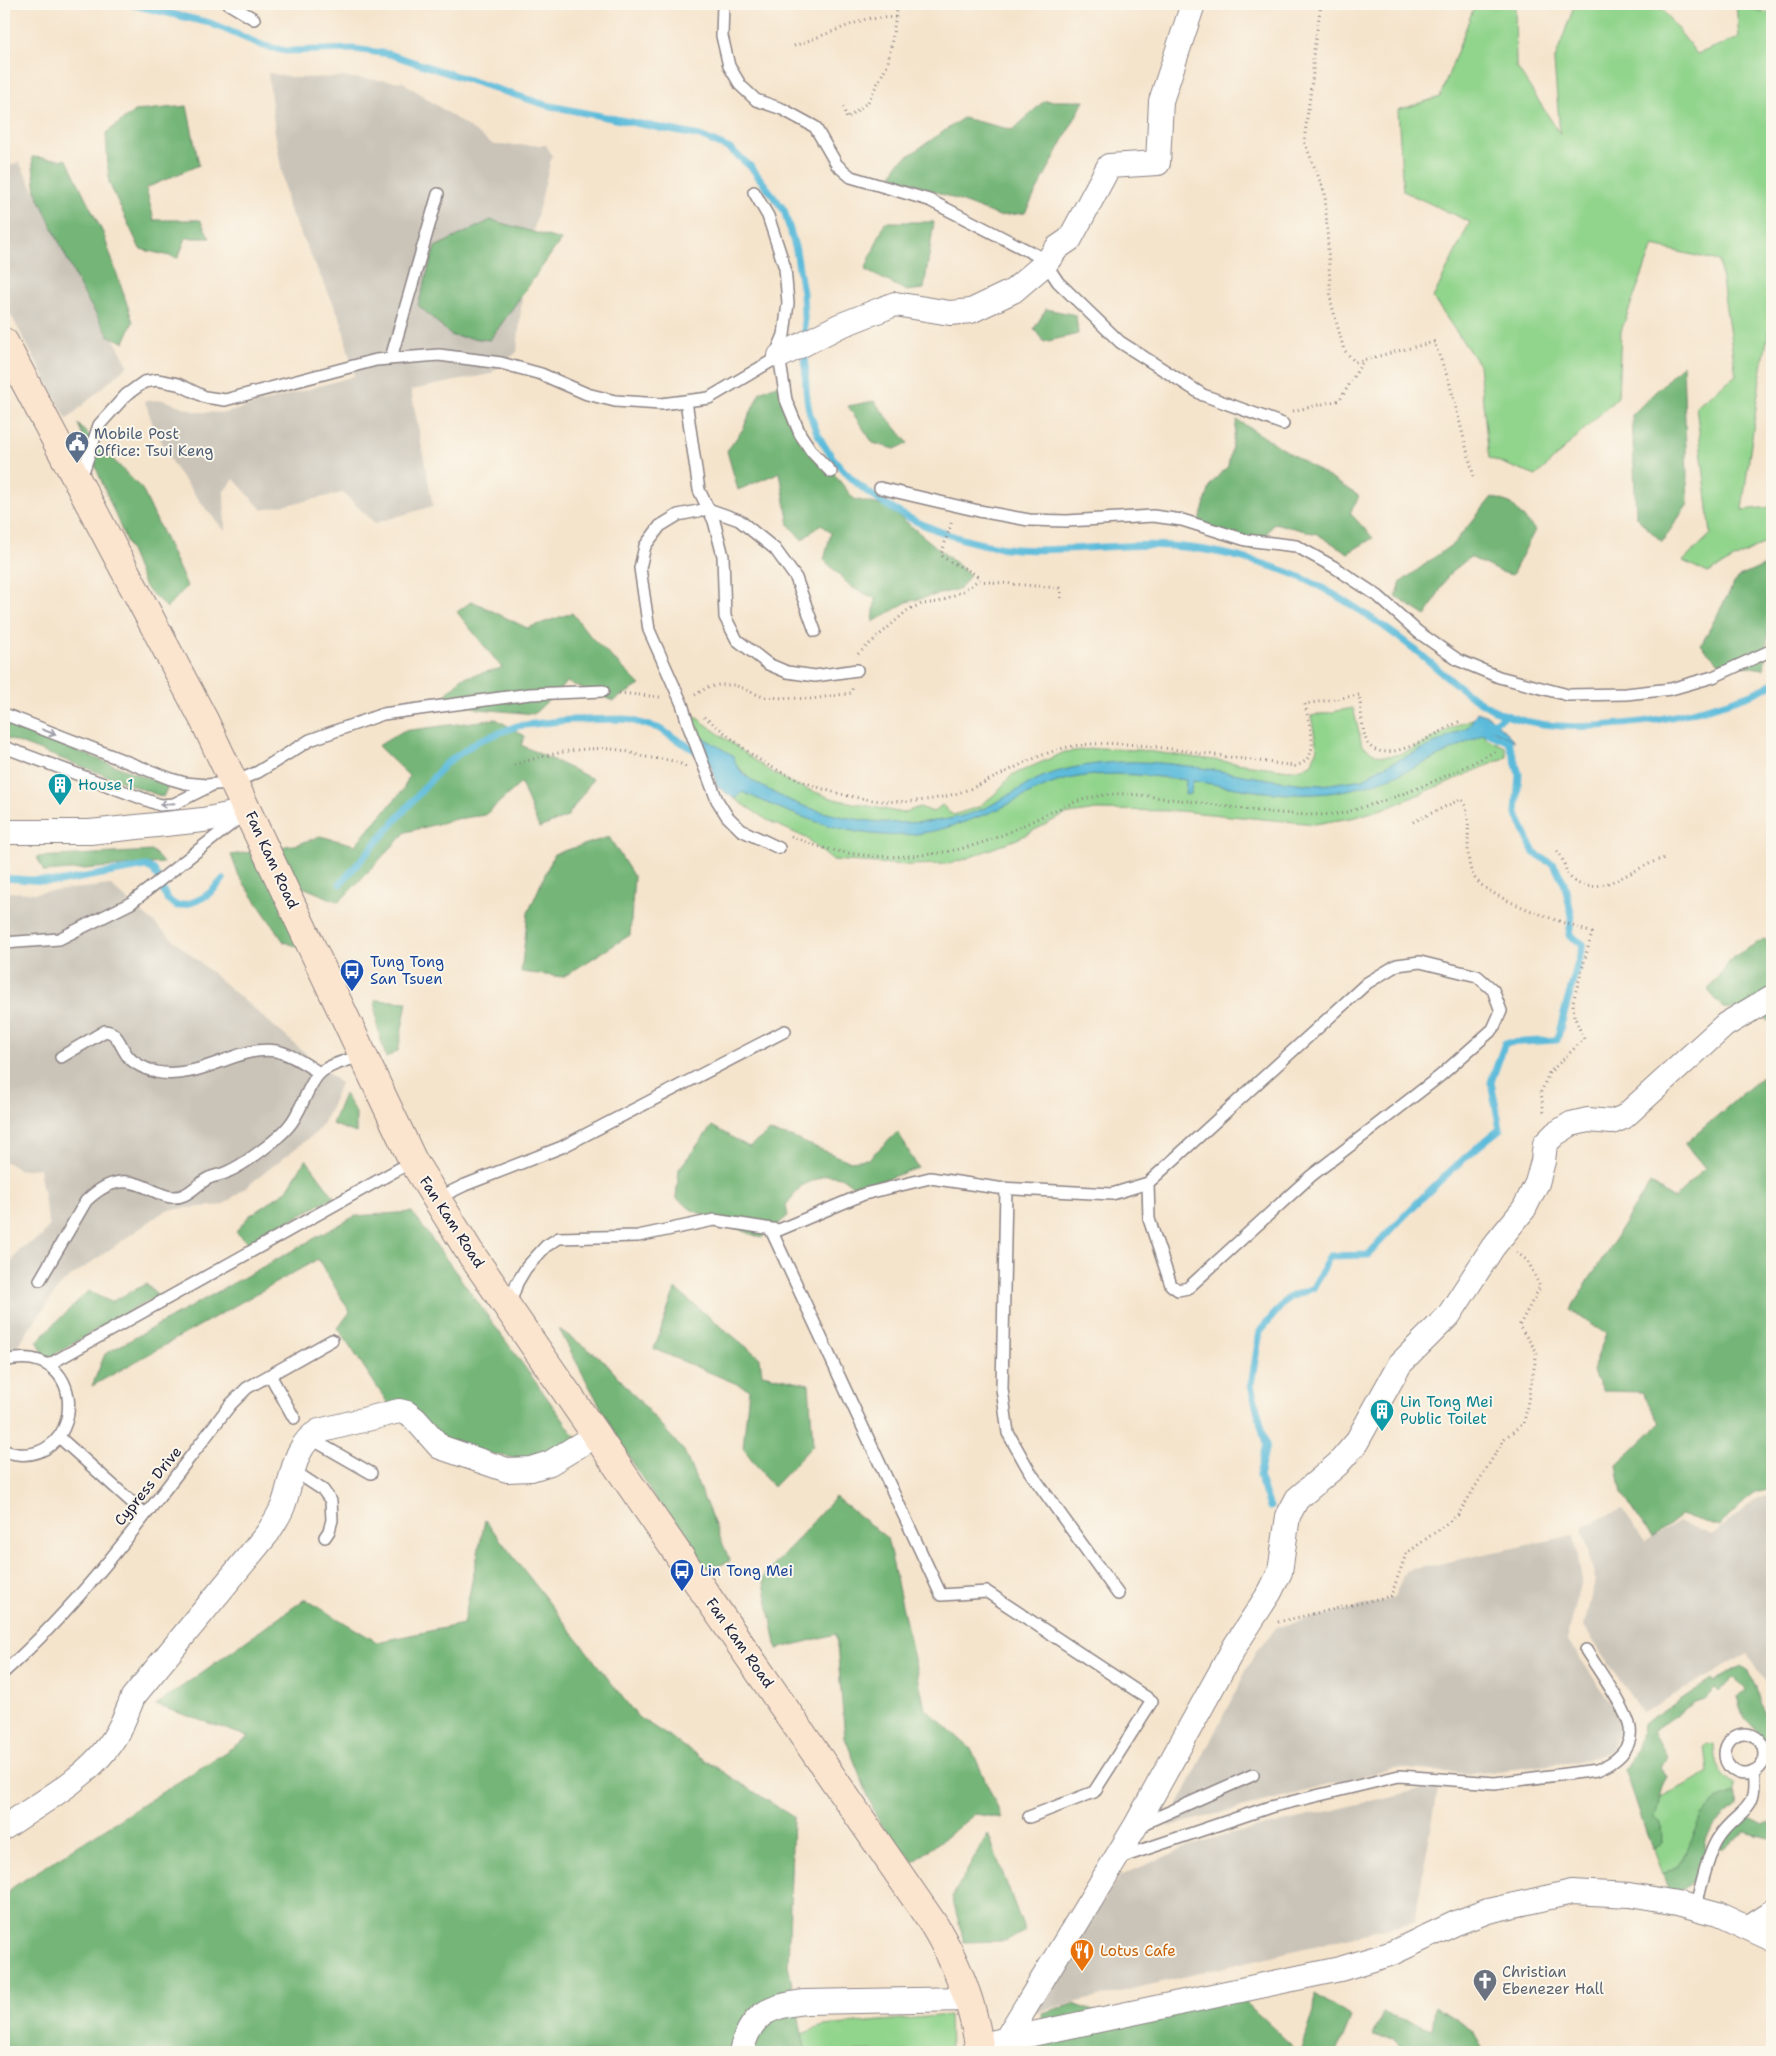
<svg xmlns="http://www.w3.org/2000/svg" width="1776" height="2056" viewBox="0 0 1776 2056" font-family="'Shantell Sans',sans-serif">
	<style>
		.industrial { fill: #c9c3b8 }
		.green { fill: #91d48c; stroke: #5a7b64 }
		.forest { fill: #74b678; stroke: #4b6c5a }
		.water { fill: #5cbbda; stroke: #3f6e8a }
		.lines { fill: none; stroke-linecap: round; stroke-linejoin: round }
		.stream { stroke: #5cbbda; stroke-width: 7 }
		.lane-casing { stroke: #8c8384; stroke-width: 14 }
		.street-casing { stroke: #8c8384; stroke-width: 26 }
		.secondary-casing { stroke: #8c8384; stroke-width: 30 }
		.path { stroke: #8c8384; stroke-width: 3; stroke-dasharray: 1 4; stroke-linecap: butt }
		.lane { stroke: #fff; stroke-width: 11 }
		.street { stroke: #fff; stroke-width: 24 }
		.secondary { stroke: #fce5cf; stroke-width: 28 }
		.oneway { stroke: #9c9ca7 }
		.labels { text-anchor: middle; stroke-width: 4; stroke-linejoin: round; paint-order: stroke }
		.service-label { font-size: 15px; fill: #4e5e75; stroke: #fbf7ec; text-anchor: start }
		.culture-label { font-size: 15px; fill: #0d838f; stroke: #fbf7ec; text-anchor: start }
		.street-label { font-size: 15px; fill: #22223b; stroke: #fbf7ec }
		.transit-label { font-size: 15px; fill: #164399; stroke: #fbf7ec; text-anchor: start }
		.food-label { font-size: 15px; fill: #c56008; stroke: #fbf7ec; text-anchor: start }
		.worship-label { font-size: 15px; fill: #5b616d; stroke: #fbf7ec; text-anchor: start }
	</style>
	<rect width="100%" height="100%" fill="#fbf7ec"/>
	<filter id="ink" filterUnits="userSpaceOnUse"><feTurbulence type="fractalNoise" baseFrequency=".02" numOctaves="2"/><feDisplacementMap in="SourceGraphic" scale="10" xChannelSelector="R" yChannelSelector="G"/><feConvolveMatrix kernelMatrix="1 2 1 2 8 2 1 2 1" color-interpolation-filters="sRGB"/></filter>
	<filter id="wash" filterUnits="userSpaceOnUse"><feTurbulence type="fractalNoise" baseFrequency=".0096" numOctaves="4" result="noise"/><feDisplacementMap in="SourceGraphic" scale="20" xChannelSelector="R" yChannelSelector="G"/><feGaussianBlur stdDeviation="1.12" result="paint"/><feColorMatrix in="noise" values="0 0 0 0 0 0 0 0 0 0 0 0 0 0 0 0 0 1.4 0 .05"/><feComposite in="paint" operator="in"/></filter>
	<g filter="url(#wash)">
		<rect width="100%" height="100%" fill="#f5e4cc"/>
		<!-- industrial -->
		<g class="industrial">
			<path d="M268,73L297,78L343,77L403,82L494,145H546L552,155L525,265L517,352L490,374L411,390L433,506L375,523L343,493L262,510L234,479L224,491L225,531L206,509L173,465L154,428L145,401L163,400L197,412L226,413L354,376L341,320L288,207L275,132Z"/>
			<path d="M19,162L128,365L67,419L4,302V168Z"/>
			<path d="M110,885L340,1083L331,1108L318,1131L223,1205L166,1210L62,1283L13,1352H4V1274L20,1249L42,1236L49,1226L39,1168L21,1170L4,1161V892L35,893Z"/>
			<path d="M1772,1494V1692L1747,1653L1642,1713L1584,1627L1595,1580L1582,1527L1622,1509L1645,1542L1678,1521L1712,1535L1757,1499Z"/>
			<path d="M1574,1535L1582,1580L1567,1639L1622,1720L1611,1751L1582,1761L1472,1774L1394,1768L1167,1827L1256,1651L1277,1627L1394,1598L1405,1571Z"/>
			<path d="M1439,1785L1414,1922L1027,2014L1120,1876L1199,1842Z"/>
		</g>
		<!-- green -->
		<g class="green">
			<path d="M1475,4H1515L1516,66L1560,134L1554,62L1575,4H1658L1697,54L1739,38L1736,4L1772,14V311L1759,386L1742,510L1772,507V539L1708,573L1683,561L1711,534L1696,406L1736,375L1719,261L1653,246L1621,331L1618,397L1536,476L1489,458L1479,365L1433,298L1470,222L1403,191L1398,110L1440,97Z"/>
			<path d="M1353,708L1362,745C1369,750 1377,757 1387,756C1416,755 1447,725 1476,718L1486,738L1505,747L1507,757L1392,806L1356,817L1315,824L1179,811L1096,810L1064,815L1017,839L960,861L945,864L907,865L832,860L806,838L767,820L735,799L743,792L746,774L702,739L700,731L692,727V714L768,770L793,784L834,799L902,813L920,807L933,812L942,805L953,815L978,807L994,795L1012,775L1065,752L1101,748L1139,750L1289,770L1301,769L1312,763L1317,748L1311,716Z"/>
			<path d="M1715,1744C1716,1765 1717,1771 1734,1784V1793L1716,1800L1685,1856L1677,1867L1663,1874L1638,1808L1708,1774L1705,1746Z"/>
			<path d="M949,2015L950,2052H782L783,2041L823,2026Z"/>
		</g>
		<!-- forest -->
		<g class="forest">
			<path d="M1044,101H1084L1025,213L999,216L892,175L898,163L963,118L1013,130Z"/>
			<path d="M187,106L199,165L146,188L154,220H200L210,238H186L178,258L140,249L109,183L106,133L135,111Z"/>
			<path d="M32,157L67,160L103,233L133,322L124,342L109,336L81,289L36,192Z"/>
			<path d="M491,220L561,240L490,340L452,336L418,305L435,247Z"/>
			<path d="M885,222H934L924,289L907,291L865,270Z"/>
			<path d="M1046,309L1076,315L1078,334L1044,342L1034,329Z"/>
			<path d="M1683,364L1688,504L1662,542L1636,517L1632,415Z"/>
			<path d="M790,379L787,398L815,450L854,499L888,507L970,575L960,589L907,602L873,622L875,598L851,587L824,560L831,533L821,524L802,540L789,525L780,472L738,490L727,451L743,429L760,392Z"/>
			<path d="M874,401L908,443L895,449L873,443L848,406Z"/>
			<path d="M1237,420L1359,496L1350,513L1373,538L1348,553L1317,534L1274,523L1255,550L1218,540L1196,530L1211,484L1228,466Z"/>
			<path d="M78,424L142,489L187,586L167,608L145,587Z"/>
			<path d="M1492,497L1510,503L1535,530L1512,575L1498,571L1470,557L1448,575L1426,616L1396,597L1401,582L1454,543Z"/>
			<path d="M1772,562V601L1764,669L1718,662L1701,645L1737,578Z"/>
			<path d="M472,601L527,628L572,613L591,637L640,685L613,701L567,682L534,714L479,709L442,698L462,678L502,668L457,612Z"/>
			<path d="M496,719L525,736L521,745L593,779L567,817L539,828L521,783L485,815L456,819L406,832L339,902L293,883L311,951L284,942L239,876L231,855L299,844L320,836L355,845L403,790L409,776L378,746L403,731Z"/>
			<path d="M4,723L168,786L163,797L4,737Z"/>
			<path d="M609,837L634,877L630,935L563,977L521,972L528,913L554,854Z"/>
			<path d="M153,851L163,863L44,872L37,857Z"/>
			<path d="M1764,939L1772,942V1024L1753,1010L1723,1008L1708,990L1733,957Z"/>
			<path d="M375,1000L407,1002L398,1051L386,1058L377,1025Z"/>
			<path d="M1772,1068V1488L1755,1492L1719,1526L1680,1515L1652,1537L1622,1494L1617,1465L1660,1423L1642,1392L1603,1391L1592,1371L1606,1334L1570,1310L1650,1183L1674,1199L1705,1168L1685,1144Z"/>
			<path d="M344,1094L356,1113V1133L332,1124Z"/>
			<path d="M712,1126L749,1147L769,1132L791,1137L849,1161L868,1159L898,1132L918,1168L857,1189L841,1177L826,1175L801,1186L786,1205L788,1216L761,1238L692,1210L676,1198L679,1169Z"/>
			<path d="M306,1159L334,1197L248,1243L236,1232L249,1216L286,1191Z"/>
			<path d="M412,1212L577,1439L544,1457L518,1459L480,1451L447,1440L389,1405L338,1328L350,1312L318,1259L92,1386L105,1354L355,1216Z"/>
			<path d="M146,1284L159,1296L119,1316L47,1359L37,1341L88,1291L111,1302Z"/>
			<path d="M675,1289L760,1358L762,1374L809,1384L813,1445L773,1487L743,1448L749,1389L654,1349Z"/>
			<path d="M559,1329L602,1359L684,1451L730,1561L706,1571C648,1496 603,1413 559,1329Z"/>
			<path d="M835,1497L887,1538L925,1708L972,1750L1002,1818L975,1814L914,1862L879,1823L845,1738L836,1634L777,1649L763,1578Z"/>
			<path d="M485,1520L637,1716L793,1817L788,1965L806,2052H4V1899L13,1887L249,1737L156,1705L305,1599L377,1642L463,1624Z"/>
			<path d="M1742,1666L1749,1671L1766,1714L1772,1722V1751L1771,1746L1744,1717L1738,1697L1746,1690L1734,1678L1719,1693L1715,1689L1705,1699L1696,1702L1653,1731L1667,1756L1661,1767L1667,1778C1657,1792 1661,1802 1655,1818L1661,1823L1662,1843L1652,1850L1625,1770C1633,1755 1641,1742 1642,1725L1712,1679L1714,1682Z"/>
			<path d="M1734,1793L1737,1805C1728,1814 1715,1823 1709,1833C1703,1842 1706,1850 1704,1860C1700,1877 1685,1887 1670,1896L1663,1874L1677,1867L1684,1858L1702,1816L1716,1800Z"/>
			<path d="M1750,1817L1764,1824L1772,1822V1839L1744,1832L1721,1849L1718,1848L1735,1826Z"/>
			<path d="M988,1834L1025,1932L1005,1941L964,1942L952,1897Z"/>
			<path d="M1315,1994L1351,2017L1337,2052H1301L1314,2011Z"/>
			<path d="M1243,2000L1299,2052H1018L1037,2039L1042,2013L1074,2004L1109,2017Z"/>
			<path d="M1435,2006L1473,2031L1485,2052H1453L1449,2044L1438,2052H1408L1395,2039L1373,2036L1383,2013L1432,2029Z"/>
		</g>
		<!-- water -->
		<path class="water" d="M1477,712L1490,717L1515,741L1492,730C1435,757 1377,792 1314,794C1273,796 1232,787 1193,781L1190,794L1185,795L1186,780C1143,775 1100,769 1057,782C1031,791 1007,807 981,816C957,825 933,833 907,835C853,839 791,815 743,792L735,799L717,786L702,737L734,756C735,774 760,785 774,793C829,823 924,834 983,809C1005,799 1025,784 1047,775C1070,767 1097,763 1122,762C1183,760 1245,778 1306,784L1322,785L1364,779L1378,769L1441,741L1469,726Z"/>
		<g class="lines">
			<!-- stream -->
			<g class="stream">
				<path d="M129,4L210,23L264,46L286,51L354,49L389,54L546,105L700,136L730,149L751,167L784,210L796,250L803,293L805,338"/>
				<path d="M805,348C806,370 804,396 811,417C836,495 940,543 1016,549C1071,553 1128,541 1182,547C1214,550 1246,558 1276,568C1320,581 1378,621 1414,649C1443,672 1474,705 1511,717C1554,731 1598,727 1641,722C1673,718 1747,700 1772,684"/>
				<path d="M1489,725L1507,715"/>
				<path d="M4,878L58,882L146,866L154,870L167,899L177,906C197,903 210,896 223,879"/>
				<path d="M340,884L445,764L478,741L517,726L569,720L626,719L658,728L716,763"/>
				<path d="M1270,1507L1259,1476L1266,1445L1251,1385L1260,1331L1288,1298L1313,1288L1330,1256L1368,1255C1409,1209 1451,1167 1500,1129L1491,1082L1505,1043L1557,1040L1583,944L1569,935L1572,916L1564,882L1554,865L1534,853L1516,812L1519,774L1509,742L1488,733L1485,727"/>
			</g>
		</g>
	</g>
	<g filter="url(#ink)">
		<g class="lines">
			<defs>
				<g id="lane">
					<path d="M229,4L254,19"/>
					<path d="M723,4L722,36L729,66L741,86L756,100L782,109L815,127L837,165L851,177L929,200L1042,258L1058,282L1120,342L1203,395L1283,424"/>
					<path d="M754,192L768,216L785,268L788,303L784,335L778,349L786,400L800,434L812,452L831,472"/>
					<path d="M391,358L438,194"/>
					<path d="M686,401L699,490L714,521L723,556L725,617L737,640L768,664L787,672L815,676L857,670"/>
					<path d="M81,478L99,425L126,395L144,382L157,380L178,384L205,397L225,400L376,360L439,355L501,363L541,374L587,394L615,401L661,404L709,398L780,356"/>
					<path d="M880,488L979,511L1029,520L1067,521L1153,516L1182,520L1246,540L1296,546L1334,567L1378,596L1418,632L1458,660L1499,677L1568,695L1626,694L1671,689L1713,677L1772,650"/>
					<path d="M4,714L171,779L185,783L207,785L235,782L258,772L310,740L383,714L530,694L603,691"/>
					<path d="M4,747L160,805L174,804L210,786"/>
					<path d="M779,848L741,830L727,816L717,800L689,727L682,704L649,630L640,568L645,546L660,526L678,515L708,509L739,520L775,549L796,578L815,631"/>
					<path d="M4,943L59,939L131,903L239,818"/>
					<path d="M61,1057L105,1031C118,1032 120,1046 127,1055C133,1064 146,1069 156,1072C201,1081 239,1044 276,1051C292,1054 306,1065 320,1073"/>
					<path d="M1006,1189L1002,1389L1008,1433L1030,1472L1118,1594"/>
					<path d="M436,1199L465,1185L562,1147L785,1031"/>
					<path d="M771,1230L941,1595L987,1592L1152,1701L1094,1792L1029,1817"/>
					<path d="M40,1280L86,1201C134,1155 155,1208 184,1195C193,1191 200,1182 209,1178C215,1175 222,1175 227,1172C244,1165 277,1140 288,1127C302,1112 307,1084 321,1072C332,1063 351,1060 364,1055"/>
					<path d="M509,1307L517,1283L526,1268L546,1246L559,1238L638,1236L714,1220L779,1230L864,1194L930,1178L998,1188L1112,1194L1148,1183L1367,983L1397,965L1420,962L1477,976L1493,990L1501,1011L1493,1029L1440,1076L1311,1176L1188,1288L1178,1290L1171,1285L1149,1219L1148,1183"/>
					<path d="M4,1361C95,1339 85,1477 4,1451"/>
					<path d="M48,1365L413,1161"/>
					<path d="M270,1375L294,1418"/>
					<path d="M59,1437L145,1514"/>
					<path d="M308,1437L371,1473"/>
					<path d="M294,1471L323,1490L331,1501L332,1520L329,1531L325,1537"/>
					<path d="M4,1672C91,1594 159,1496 231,1404L247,1388L332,1340"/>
					<circle cx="1745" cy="1754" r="20"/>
					<path d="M1140,1825L1253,1775"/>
					<path d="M1119,1858L1270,1807L1399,1776L1495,1783L1597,1770C1615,1763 1633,1749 1630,1728C1627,1709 1597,1668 1586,1650"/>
					<path d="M1695,1908C1701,1889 1708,1852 1719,1837C1737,1809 1759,1814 1753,1772"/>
				</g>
				<g id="street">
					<path d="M780,356L839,326L895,304L950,313L971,311L1013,291L1046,263L1057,248L1070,239L1109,166L1158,163L1161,101L1193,4"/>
					<path d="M4,832H90L203,820L248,811"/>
					<path d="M4,1828C38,1804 81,1782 107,1748C119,1733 126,1715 133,1697L267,1534C273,1525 279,1516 283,1506C293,1480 292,1446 319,1431L399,1411L407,1413L415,1419L440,1447L507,1470L531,1469L550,1463L596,1435"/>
					<path d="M1749,1927L1772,1912"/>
					<path d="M1005,2041L1135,1827L1235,1646L1270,1592L1280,1572L1288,1516L1297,1499L1338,1464L1356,1443L1400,1364L1449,1315L1493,1247L1524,1209L1537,1183L1543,1161L1545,1144L1555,1134L1571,1124L1588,1120L1612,1122L1624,1117L1725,1025L1772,997"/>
					<path d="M995,2042L1340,1969L1390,1954L1456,1923L1488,1911L1572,1892L1630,1895L1677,1903L1718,1914L1772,1939"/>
					<path d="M741,2052C750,2015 768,2006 805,2002L969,1999"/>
				</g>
				<path id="secondary" d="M4,342L204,720L413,1161L469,1251L934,1925C958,1965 974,2006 980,2052"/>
			</defs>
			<!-- lane casing -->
			<use href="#lane" class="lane-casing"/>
			<!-- street casing -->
			<use href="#street" class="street-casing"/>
			<!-- secondary casing -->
			<use href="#secondary" class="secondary-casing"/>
			<!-- path -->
			<g class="path">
				<path d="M1321,4L1313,56V73L1304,141L1325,193L1331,302L1344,350L1355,362L1434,342L1449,381L1474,477"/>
				<path d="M4,12L7,18L4,21"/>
				<path d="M794,46L866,19L896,17"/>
				<path d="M843,107L847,119L868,102L888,63L898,4"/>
				<path d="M1293,411L1340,400L1363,361"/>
				<path d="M979,581L1059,588L1061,591V600"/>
				<path d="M858,654L909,609L922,604L939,602L963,591L980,579C969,567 953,566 941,555L952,521"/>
				<path d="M619,693L660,697"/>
				<path d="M695,695L708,687L719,685H735L763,697L812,699L851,693L853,686"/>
				<path d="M704,717C726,732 745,752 768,765C830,799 904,815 972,788C1005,774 1037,753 1073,746C1111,740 1149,746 1186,751C1222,756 1259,761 1295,766C1323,759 1309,725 1305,704L1359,695C1361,706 1362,735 1368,744C1386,768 1442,730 1462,720"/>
				<path d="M514,765C548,754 584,745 620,750C629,751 637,756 646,757C661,760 673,758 686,767"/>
				<path d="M1413,822L1461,799C1476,813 1461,856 1474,877C1489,900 1564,922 1592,933L1573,1002L1574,1016L1584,1039L1549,1073L1541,1092L1544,1114"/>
				<path d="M791,836C851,864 934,862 995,838C1036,822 1069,797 1114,794C1133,793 1153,797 1171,799C1224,805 1284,818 1337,814C1346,813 1357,809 1366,806C1413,793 1455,772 1498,750"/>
				<path d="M1557,851C1565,859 1564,871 1571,878C1595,903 1638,864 1665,858"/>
				<path d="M1278,1622L1391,1596L1406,1554L1458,1515L1505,1438L1524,1423L1537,1352L1519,1326L1540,1287L1528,1261L1516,1252"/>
			</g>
			<!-- lane -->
			<use href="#lane" class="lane"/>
			<!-- street -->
			<use href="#street" class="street"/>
			<!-- secondary -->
			<use href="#secondary" class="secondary"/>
		</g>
		<!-- one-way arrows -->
		<defs><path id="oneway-shaft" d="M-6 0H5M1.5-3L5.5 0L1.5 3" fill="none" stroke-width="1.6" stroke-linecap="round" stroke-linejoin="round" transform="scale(1.25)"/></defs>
		<g class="oneway">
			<use href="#oneway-shaft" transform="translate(49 732) rotate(21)"/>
			<use href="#oneway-shaft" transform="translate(167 804) rotate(175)"/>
		</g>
	</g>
	<!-- icons -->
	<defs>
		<symbol id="civic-pin" viewBox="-11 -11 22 30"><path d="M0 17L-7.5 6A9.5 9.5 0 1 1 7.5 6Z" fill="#5c6f8a" stroke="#fbf7ec"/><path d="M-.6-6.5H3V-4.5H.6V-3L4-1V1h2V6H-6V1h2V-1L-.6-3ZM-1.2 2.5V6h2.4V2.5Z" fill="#fff"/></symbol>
		<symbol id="building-pin" viewBox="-11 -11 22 30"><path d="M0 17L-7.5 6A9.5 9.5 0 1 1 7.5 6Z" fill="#0f9aa8" stroke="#fbf7ec"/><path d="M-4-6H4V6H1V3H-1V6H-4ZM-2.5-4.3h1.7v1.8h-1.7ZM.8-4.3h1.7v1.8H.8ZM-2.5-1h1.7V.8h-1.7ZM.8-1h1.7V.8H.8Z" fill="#fff"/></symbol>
		<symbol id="bus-pin" viewBox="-11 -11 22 30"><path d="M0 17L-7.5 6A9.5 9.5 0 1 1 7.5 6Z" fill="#1a4fb4" stroke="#fbf7ec"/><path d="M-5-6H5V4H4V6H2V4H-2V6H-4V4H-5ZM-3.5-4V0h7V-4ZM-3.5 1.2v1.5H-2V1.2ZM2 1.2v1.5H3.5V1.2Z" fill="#fff"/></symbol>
		<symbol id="restaurant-pin" viewBox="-11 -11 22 30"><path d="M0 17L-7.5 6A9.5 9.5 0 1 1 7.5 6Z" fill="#e8710a" stroke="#fbf7ec"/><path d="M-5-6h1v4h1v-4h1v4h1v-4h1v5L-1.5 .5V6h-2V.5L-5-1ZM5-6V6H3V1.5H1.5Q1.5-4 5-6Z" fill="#fff"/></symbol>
		<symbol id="church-pin" viewBox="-11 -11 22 30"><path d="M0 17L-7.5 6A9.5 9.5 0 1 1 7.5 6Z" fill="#6b7280" stroke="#fbf7ec"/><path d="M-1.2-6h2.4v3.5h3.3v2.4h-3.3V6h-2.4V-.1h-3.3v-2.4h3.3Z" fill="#fff"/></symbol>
	</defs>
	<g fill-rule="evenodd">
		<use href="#civic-pin" x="63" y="429" width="28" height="38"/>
		<use href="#building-pin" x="46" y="771" width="28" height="38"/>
		<use href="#bus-pin" x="338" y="957" width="28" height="38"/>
		<use href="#building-pin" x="1368" y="1397" width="28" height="38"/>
		<use href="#bus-pin" x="668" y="1557" width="28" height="38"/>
		<use href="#restaurant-pin" x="1068" y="1937" width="28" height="38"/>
		<use href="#church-pin" x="1471" y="1967" width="28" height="38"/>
	</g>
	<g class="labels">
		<!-- service labels -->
		<g class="service-label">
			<text x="94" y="439">Mobile Post<tspan x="94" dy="17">Office: Tsui Keng</tspan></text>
		</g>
		<!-- culture labels -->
		<g class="culture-label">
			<text x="78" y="790">House 1</text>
			<text x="1400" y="1407">Lin Tong Mei<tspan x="1400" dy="17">Public Toilet</tspan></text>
		</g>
		<!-- street labels -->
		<g class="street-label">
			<text transform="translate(272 860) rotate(65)" y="5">Fan Kam Road</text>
			<text transform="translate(452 1222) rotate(57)" y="5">Fan Kam Road</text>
			<text transform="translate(148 1486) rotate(-51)" y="5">Cypress Drive</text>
			<text transform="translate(740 1643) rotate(55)" y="5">Fan Kam Road</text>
		</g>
		<!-- transit labels -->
		<g class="transit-label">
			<text x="370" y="967">Tung Tong<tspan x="370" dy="17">San Tsuen</tspan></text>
			<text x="700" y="1576">Lin Tong Mei</text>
		</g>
		<!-- food labels -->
		<g class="food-label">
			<text x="1100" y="1956">Lotus Cafe</text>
		</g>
		<!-- worship labels -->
		<g class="worship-label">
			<text x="1502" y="1977">Christian<tspan x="1502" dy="17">Ebenezer Hall</tspan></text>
		</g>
	</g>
	<!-- margin -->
	<rect width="1776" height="2056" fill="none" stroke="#fbf7ec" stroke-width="20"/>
</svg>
